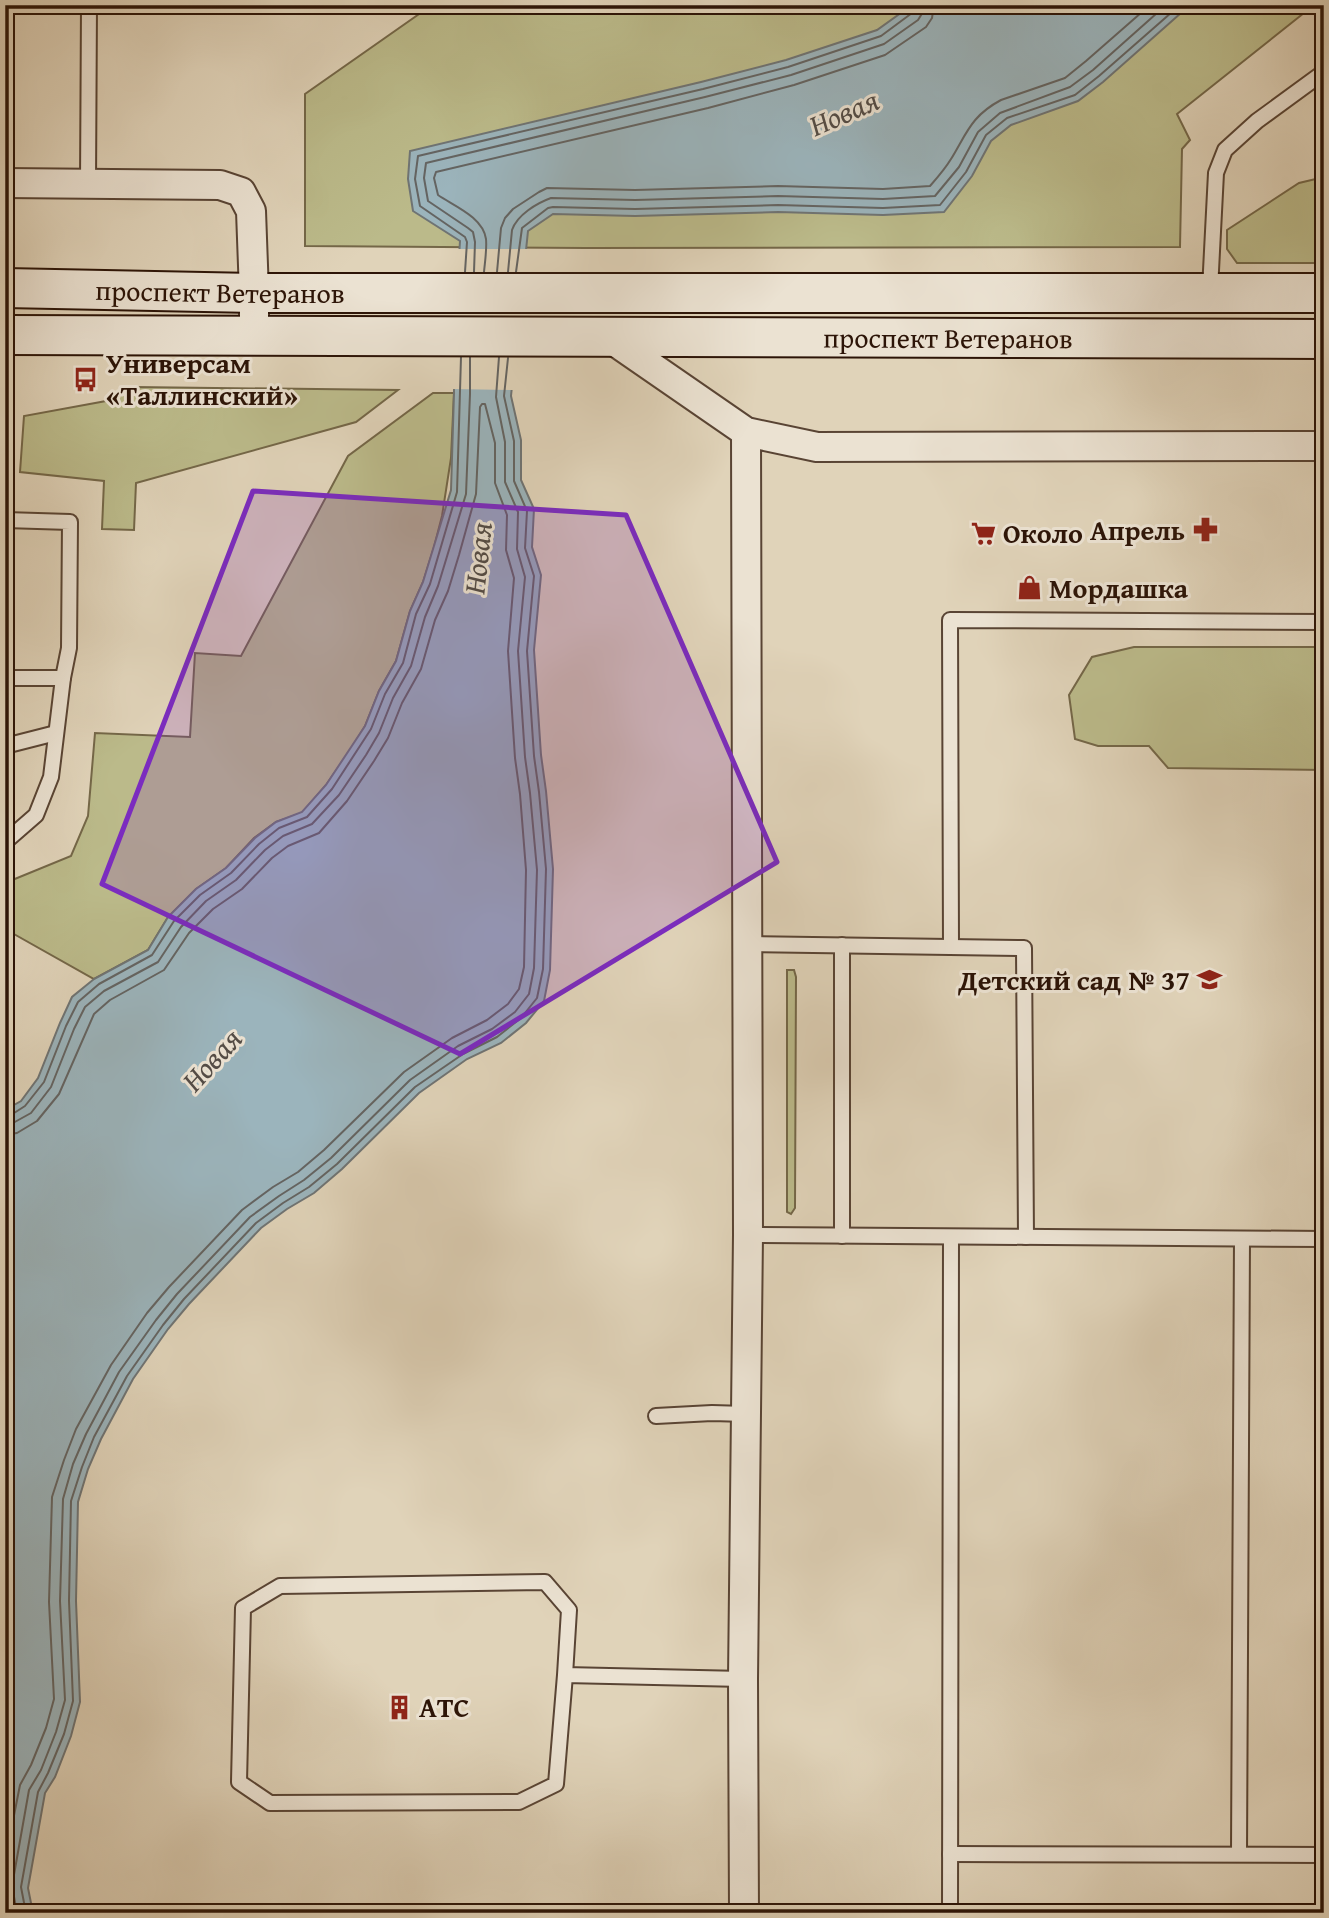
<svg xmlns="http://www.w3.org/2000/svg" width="1329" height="1918" viewBox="0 0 1329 1918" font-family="'Gentium Book Plus',serif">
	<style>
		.green { fill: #bbba8a; stroke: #746748; stroke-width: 2 }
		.water { fill: #9bb4bc; stroke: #6f7474; stroke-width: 2 }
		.pier { fill: #e0d3b9 }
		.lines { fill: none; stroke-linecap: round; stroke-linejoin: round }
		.shore { stroke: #646462; stroke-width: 2 }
		.service-casing { stroke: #594434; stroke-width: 18 }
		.minor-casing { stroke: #594434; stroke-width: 32 }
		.secondary-casing { stroke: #2c1407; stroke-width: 42 }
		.service { stroke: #ebe2d2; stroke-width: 14 }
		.minor { stroke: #ebe2d2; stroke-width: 28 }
		.secondary { stroke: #ebe2d2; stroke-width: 38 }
		.marked { fill: #7b2cbf; fill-opacity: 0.2; stroke: #7b2cbf; stroke-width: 5; stroke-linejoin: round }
		.labels { text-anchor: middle; stroke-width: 6; stroke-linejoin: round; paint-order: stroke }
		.street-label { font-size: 28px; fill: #2c1407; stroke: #ebe2d2 }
		.poi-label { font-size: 28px; font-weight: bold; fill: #2c1407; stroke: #ebe2d2; text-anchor: start }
		.water-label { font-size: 30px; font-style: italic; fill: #534c46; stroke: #ebe2d2 }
	</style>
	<rect width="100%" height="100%" fill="#e0d3b9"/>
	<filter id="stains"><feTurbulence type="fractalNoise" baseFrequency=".00286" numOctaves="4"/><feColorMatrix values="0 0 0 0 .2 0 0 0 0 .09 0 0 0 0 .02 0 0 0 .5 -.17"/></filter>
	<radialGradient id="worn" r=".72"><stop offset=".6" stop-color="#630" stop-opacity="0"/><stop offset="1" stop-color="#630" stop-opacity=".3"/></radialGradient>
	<!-- green -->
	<g class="green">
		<path d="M432,5H1314L1177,114L1190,140L1182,149L1180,247L586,248L305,246V94Z"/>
		<path d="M1324,177V263H1237L1227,249V230L1299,183Z"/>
		<path d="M134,387L398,390L356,422L136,483L134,530L102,529L104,481L20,472L24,416L106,401Z"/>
		<path d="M433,393H454L451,458L442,516L434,547L423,582L410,611L396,661L379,691L365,726L352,747L326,785L302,813L276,822L254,838L226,868L196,889L168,917L148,950L94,979L5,929V883L71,856L88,816L95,733L190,737L195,653L241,656L348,456Z"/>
		<path d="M1134,647H1324V770L1168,768L1149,746H1098L1075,739L1069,695L1092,657Z"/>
		<path d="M787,970H794L796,977L795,1208L791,1214L787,1212Z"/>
	</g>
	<!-- water -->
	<path class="water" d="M912,5H1190L1103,82L1078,101L1011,125L991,141L972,176L944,212L883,215L778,212L635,216L553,214L528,231L511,396L521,440V480L534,509L532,547L541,575L534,650L541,755L546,791L553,869L550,970L544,1001L526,1023L501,1043L467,1059L419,1093L342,1169L314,1193L287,1209L261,1228L189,1304L168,1329L133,1379L101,1439L88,1469L78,1502L76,1601L80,1702L71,1736L55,1777L45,1793L28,1888L33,1913H5V1110L21,1101L38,1078L60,1023L72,997L94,979L148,950L168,917L196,889L226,868L255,838L276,822L302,812L326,785L365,726L379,691L396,661L410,611L423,582L451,490L454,393V336L460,241L413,211L408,179L410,151L701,82L786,60L877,30Z"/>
	<!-- pier -->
	<path class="pier" d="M456,249H529L515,390L451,389L450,336Z"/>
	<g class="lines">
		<!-- shore -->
		<g class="shore">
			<path d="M465,272L467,242L465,237L420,206L415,179L418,156L703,89L788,67L881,36L912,13L915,5"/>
			<path d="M474,272L475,242L473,232L468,228L428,201L424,178L426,163L705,97L791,75L884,44L918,20L923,12V5"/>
			<path d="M484,272C485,261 487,249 486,239C483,217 454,206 438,195L434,178L436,172L708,108L794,85L885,55L926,27L932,18L934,5"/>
			<path d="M497,272L501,228L505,218L513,209L539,192L547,188L635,190L778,186L883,189L930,186C937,178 945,169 951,159C967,133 971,116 1001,100L1065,78L1086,61L1150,5"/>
			<path d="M508,272L512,230C517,215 537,203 551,198L635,200L778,196L883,199L935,196L959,167L978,132L1000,113L1070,87L1093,70L1166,5"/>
			<path d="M516,272L522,228L548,208L553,207L635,209L778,205L883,208L940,205L966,172L986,135L1007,118L1075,95L1099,76L1180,5"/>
			<path d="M5,1115H11L25,1106L44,1082L66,1026L78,1002L99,984L152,955L174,921L200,895L231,873L259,844L279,828L307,817L332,789L371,729L385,694L403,663L416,614L430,584L457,492L461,357"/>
			<path d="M5,1124L13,1123L31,1113L51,1087L74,1029L85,1007L104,991L158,962L181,927L206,901L236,880L265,850L283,836L312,824L339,795L366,755L379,733L393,698L411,666L425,617L438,586L466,494L470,394V357"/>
			<path d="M5,1135L17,1133L37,1121L59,1094L94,1014L110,1000L164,970L189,933L213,909L242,889L272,858L288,846L319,833L347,801L374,761L388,738L402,703L421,669L435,620L448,591L459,555L476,494L480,407L482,404H485L495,443V483L507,515L506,550L514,578L508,651L515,758L520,794L526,870L524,967L519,989L508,1004L487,1020L452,1038L404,1072L324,1150L298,1172L273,1187L242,1210L169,1287L147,1313L111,1365L76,1429L64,1460L52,1497L49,1602L54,1699L46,1728L31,1765L20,1785L5,1861"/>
			<path d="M17,1913L12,1886L29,1790L41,1770L56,1732L65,1700L60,1601L63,1499L73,1464L86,1434L119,1372L156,1320L177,1294L250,1217L279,1196L304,1180L331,1158L410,1080L458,1046L492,1029L515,1012L529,994L534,968L537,870L530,793L525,757L518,651L525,577L517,549L518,512L505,482V442L496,397L499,357"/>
			<path d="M26,1913L21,1887L38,1792L48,1773L64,1734L73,1701L69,1601L71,1501L82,1467L94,1437L127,1376L163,1325L184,1299L256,1223L283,1203L309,1187L337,1164L415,1087L463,1054L497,1037L521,1018L537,998L543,969L546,869L539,792L534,756L527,651L534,576L525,548L527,511L514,481V441L504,396L508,358"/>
		</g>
		<defs>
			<g id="service">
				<path d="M88,183L89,5"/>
				<path d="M1210,290L1216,173L1225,150L1257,121L1324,72"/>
				<path d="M5,520L70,522L69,648L63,678H5"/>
				<path d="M5,746L56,733"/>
				<path d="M5,842L36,815L51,777L63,678"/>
				<path d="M748,944L1024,948L1026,1237"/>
				<path d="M951,947L950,620L1324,622"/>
				<path d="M748,1235L1324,1239"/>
				<path d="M842,1236V945"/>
				<path d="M656,1416L712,1413L746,1414"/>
				<path d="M565,1675L556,1784L519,1802L270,1803L239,1782L243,1608L280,1586L545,1582L569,1610L565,1675L743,1679"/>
				<path d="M950,1854L1324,1855"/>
				<path d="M1239,1854L1242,1239"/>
				<path d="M950,1913L951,1237"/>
			</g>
			<g id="minor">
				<path d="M5,183L220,185L241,192L251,211L254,293V335"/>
				<path d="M607,336L746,432L817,447L1324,446"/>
				<path d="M744,1913L743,1679L748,1235L746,432"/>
			</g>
			<g id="secondary">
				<path id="s1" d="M5,288L254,293H1324"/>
				<path id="s2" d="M5,335L1324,339"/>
			</g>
		</defs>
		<!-- service casing -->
		<use href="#service" class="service-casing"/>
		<!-- minor casing -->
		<use href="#minor" class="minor-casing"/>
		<!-- secondary casing -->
		<use href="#secondary" class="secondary-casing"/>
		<!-- service -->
		<use href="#service" class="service"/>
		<!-- minor -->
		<use href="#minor" class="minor"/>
		<!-- secondary -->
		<use href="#secondary" class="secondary"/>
	</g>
	<!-- marked area -->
	<path class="marked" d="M253,491L626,515L777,862L460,1054L102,884Z"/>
	<!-- icons -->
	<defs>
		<symbol id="bus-bare" viewBox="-9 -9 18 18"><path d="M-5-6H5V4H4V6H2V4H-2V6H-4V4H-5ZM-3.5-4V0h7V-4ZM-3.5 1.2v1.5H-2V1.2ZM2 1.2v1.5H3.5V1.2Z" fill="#8f2418" stroke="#ebe2d2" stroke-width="2.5" paint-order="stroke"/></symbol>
		<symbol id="pharmacy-bare" viewBox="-9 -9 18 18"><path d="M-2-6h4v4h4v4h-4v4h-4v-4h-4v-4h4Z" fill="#8f2418" stroke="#ebe2d2" stroke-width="2.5" paint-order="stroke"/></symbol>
		<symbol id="supermarket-bare" viewBox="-9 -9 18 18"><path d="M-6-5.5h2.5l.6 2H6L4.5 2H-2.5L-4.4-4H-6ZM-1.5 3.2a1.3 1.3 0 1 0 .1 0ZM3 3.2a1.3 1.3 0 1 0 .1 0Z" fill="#8f2418" stroke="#ebe2d2" stroke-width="2.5" paint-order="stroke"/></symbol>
		<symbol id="shop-bare" viewBox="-9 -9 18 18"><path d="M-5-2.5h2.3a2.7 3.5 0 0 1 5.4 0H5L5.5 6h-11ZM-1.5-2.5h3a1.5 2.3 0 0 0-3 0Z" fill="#8f2418" stroke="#ebe2d2" stroke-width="2.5" paint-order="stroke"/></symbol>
		<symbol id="school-bare" viewBox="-9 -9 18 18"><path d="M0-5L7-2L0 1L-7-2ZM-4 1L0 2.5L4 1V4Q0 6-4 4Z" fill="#8f2418" stroke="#ebe2d2" stroke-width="2.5" paint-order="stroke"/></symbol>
		<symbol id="building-bare" viewBox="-9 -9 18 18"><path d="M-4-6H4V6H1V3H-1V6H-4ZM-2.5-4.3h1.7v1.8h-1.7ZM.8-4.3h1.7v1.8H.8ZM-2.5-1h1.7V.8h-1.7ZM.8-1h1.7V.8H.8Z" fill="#8f2418" stroke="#ebe2d2" stroke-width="2.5" paint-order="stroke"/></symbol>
	</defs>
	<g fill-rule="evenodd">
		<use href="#bus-bare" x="68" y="362" width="35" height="35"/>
		<use href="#pharmacy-bare" x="1188" y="512" width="35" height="35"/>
		<use href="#supermarket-bare" x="966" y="516" width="35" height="35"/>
		<use href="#shop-bare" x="1012" y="570" width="35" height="35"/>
		<use href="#school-bare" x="1192" y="962" width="35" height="35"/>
		<use href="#building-bare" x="382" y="1690" width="35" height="35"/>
	</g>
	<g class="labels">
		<!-- street labels -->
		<g class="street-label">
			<text dy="10" stroke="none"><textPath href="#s1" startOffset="215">проспект Ветеранов</textPath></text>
			<text dy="10" stroke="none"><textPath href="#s2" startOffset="943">проспект Ветеранов</textPath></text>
		</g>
		<!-- poi labels -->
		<g class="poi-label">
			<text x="106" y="373">Универсам<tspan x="106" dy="32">«Таллинский»</tspan></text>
			<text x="1185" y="540" text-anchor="end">Апрель</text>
			<text x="1003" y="543">Около</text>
			<text x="1049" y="598">Мордашка</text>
			<text x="1190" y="990" text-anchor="end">Детский сад № 37</text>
			<text x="419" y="1717">АТС</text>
		</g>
		<!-- water labels -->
		<g class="water-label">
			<text transform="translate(844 113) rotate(-24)" y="10">Новая</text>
			<text transform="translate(478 558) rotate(-84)" y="10">Новая</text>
			<text transform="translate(212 1060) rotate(-48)" y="10">Новая</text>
		</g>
	</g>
	<!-- margin -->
	<rect width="1329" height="1918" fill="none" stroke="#e0d3b9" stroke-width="28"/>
	<rect x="7" y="7" width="1315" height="1904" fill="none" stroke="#2c1407" stroke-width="3.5"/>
	<rect x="14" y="14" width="1301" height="1890" fill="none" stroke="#2c1407" stroke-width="2"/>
	<rect width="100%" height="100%" filter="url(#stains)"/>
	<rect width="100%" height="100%" fill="url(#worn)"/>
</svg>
